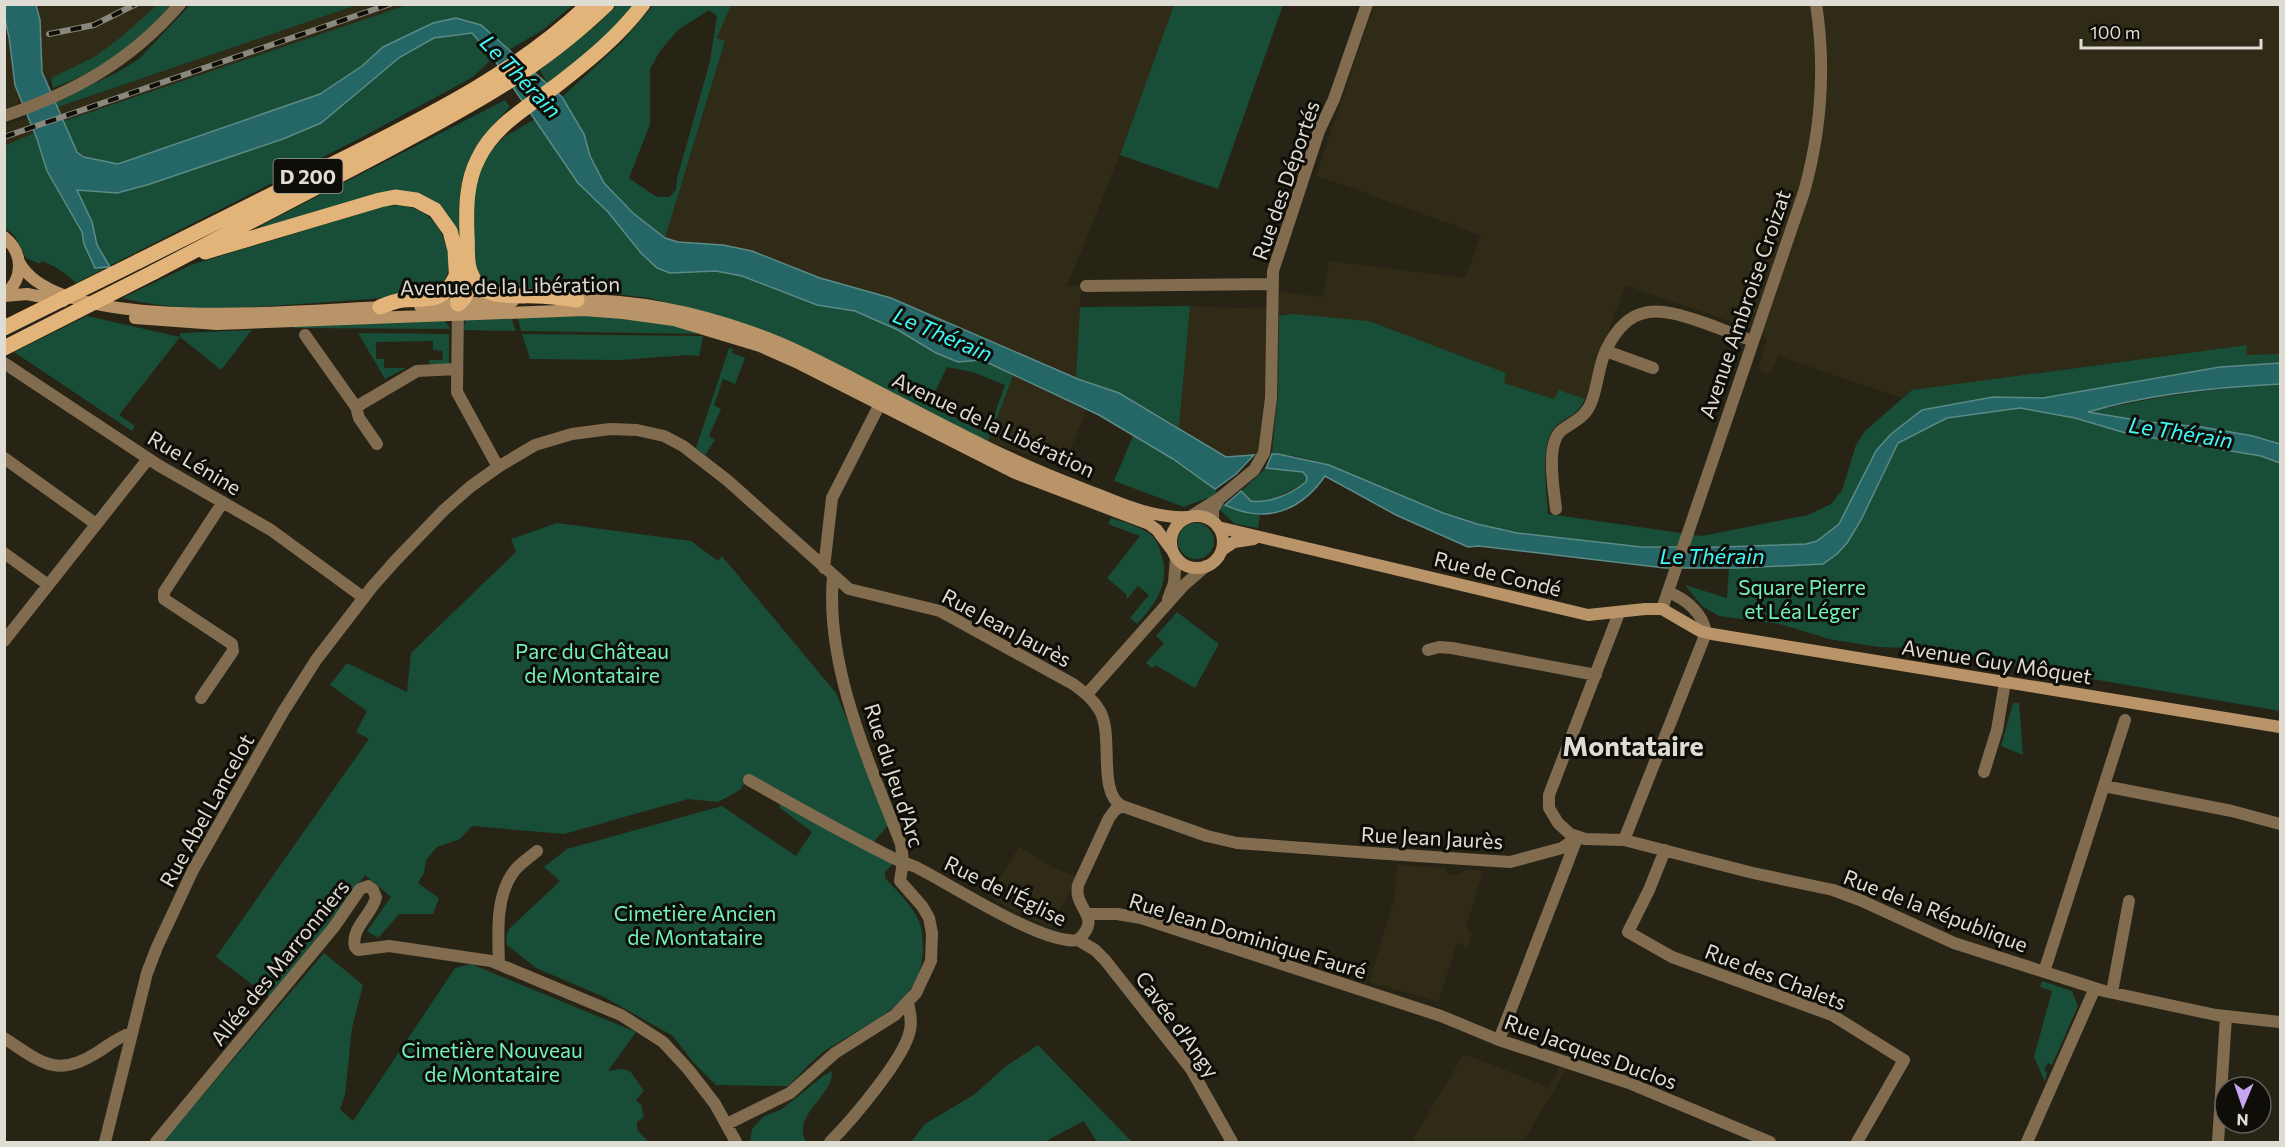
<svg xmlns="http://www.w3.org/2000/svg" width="2285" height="1147" font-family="Commissioner,sans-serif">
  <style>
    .built { fill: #302b16 }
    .green { fill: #184d37; fill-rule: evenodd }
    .water { fill: #256767; stroke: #5c8a87; stroke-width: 1.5 }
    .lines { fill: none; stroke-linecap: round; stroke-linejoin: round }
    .minor { stroke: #826c50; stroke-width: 12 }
    .secondary { stroke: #b99468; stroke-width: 12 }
    .primary { stroke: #e3b47a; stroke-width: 15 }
    .rail-casing { stroke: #8a877c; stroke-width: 6 }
    .rail { stroke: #0e0d07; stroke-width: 4; stroke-dasharray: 11; stroke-linecap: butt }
    .primary-bridge { stroke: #e3b47a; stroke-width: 15 }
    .labels { text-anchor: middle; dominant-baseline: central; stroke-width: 6; stroke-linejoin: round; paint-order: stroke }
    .shield { fill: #0e0d07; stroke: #a09e96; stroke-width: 1.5 }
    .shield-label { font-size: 20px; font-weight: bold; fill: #dedcd3 }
    .street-label { font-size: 21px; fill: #dedcd3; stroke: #0e0d07 }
    .park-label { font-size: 21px; fill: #72f2ba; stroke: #0e0d07 }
    .water-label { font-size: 22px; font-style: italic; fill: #42f8f9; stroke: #0e0d07 }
    .district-label { font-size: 27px; font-weight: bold; fill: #dedcd3; stroke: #0e0d07 }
  </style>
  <rect width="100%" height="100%" fill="#272416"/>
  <!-- built -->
  <path class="built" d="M4 5H157L120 38 94 57 51 78 16 104 5 108Z
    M357 5H407L64 121 5 146 4 126Z
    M731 5H1174L1120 155 1067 286H1081L1076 377 1034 358 1025 382 1087 409 1063 467 988 441 1021 353 891 298 820 278 760 254 723 245 678 242 665 238 725 42 717 39Z
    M1374 5H2280V354L2246 355V345L1912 390 1901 398 1778 356 1770 374 1758 369 1767 339 1746 327 1625 285 1585 399 1559 390 1554 399 1503 383 1506 373 1279 317 1278 393 1272 454 1226 457 1198 442 1179 427 1190 306 1271 309 1272 291 1323 297 1329 261 1465 278 1481 235 1367 194 1368 193 1316 176Z
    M1019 847 1053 867 1076 877 1051 928 1006 907 989 895Z
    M1397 865 1445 868 1449 875H1459L1467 869 1483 871 1466 927 1469 928 1468 932 1472 933 1468 947 1457 943 1438 1002 1369 982 1395 896Z
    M1464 1054 1548 1087 1561 1066 1567 1068 1523 1142H1419L1413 1139Z"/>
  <!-- green -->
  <path class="green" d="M157 5H171C138 42 100 72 53 88L51 78 94 57 120 38Z
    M190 5H357L58 107 55 102 114 74 139 59Z
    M407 5H573L544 29 509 50 481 25 456 18 433 23 383 47 362 66 320 94 118 164C83 157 75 159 64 121Z
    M617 5H637L629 15 549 86 540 70 596 26Z
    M653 5H731L717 38 725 41 665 238 633 213 604 183 590 156 584 134 562 97 622 42ZM709 10 717 16 710 61 677 179 676 190 669 197H658L652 194 629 178 650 124V69L660 51 678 30Z
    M1174 5H1283L1218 189 1120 155Z
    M473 33 493 58 473 77 364 136 76 283C66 273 54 265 41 261L40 264 26 258 15 236 5 228 4 146 34 133 47 171 81 230 77 190 117 193 147 185 283 139 321 123 400 57 434 38Z
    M505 100 510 107C479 139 460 163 459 209 458 223 461 237 460 251L415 193 257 230 262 225Z
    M535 119 578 183 608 212 641 253 657 268 670 273 716 271 742 276 799 298 838 309 855 311 898 330 936 353 958 362 982 360 1013 376 988 441 706 312 649 298 607 293 569 290 504 291 485 283 475 270 472 201 476 176 491 150 504 137ZM947 367 972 372 1005 385 989 430H979L929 404Z
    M402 205C412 208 424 211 431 219 445 232 454 262 445 280 442 288 435 290 427 294 385 298 342 301 300 304 240 308 181 313 122 298L191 265 386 206Z
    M1190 306 1179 427 1119 393 1076 377 1080 307Z
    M566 313 671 323 703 334 521 331 517 316Z
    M1292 314 1369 321 1506 373 1504 383 1554 399 1559 390 1585 399C1575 419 1568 414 1555 427 1539 444 1547 493 1548 514L1702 536 1808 515 1831 504 1842 490 1856 445 1865 431 1912 390 2247 345 2246 355 2280 354V363L2220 367 2043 398 1993 397 1922 410 1851 502 1839 524 1817 541 1806 544C1696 547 1586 552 1478 525 1446 516 1415 503 1384 489 1349 473 1312 455 1272 454L1278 393 1279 316Z
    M87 316 180 337V333L252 330 221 370 180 337 119 415 135 426 132 431 14 352Z
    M511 317 516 331 463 330 466 320Z
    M443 319 451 329 294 328 296 325Z
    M358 333 449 334V364H429V360H443L442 351 433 350V341L376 342V359H384V368H406L385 379Z
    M522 334 703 336 699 356 688 355 620 360 530 359Z
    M729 348 733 349 732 353 745 358 735 384 723 379 714 405 721 409 709 436 715 440 705 455 696 448Z
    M2280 384V444C2244 433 2208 428 2170 424 2145 421 2111 420 2087 412 2151 398 2215 387 2280 384Z
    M2020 408 2075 418 2129 434 2261 456 2280 463V711L1910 648 1879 647 1829 639 1780 624 1719 616 1702 606 1685 585 1727 598 1729 568 1810 565 1837 554 1847 543 1861 520 1898 443 1947 418Z
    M1133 436 1173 459 1215 489 1225 505 1236 510 1260 515 1258 528 1235 524 1207 498 1184 507 1114 481Z
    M1266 468 1303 472 1307 474V482L1269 501H1251L1241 491Z
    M1111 518C1123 522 1139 526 1150 534 1156 539 1159 546 1161 553 1171 583 1156 603 1137 624L1130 618 1149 595 1138 586 1127 599 1126 594 1107 578 1140 536 1108 524Z
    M557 523 691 541 718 561 722 556 836 693 890 823 872 844 893 864 885 872V878C897 891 911 904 919 921 923 931 923 942 923 952 919 1012 857 1025 817 1057 807 1066 798 1077 788 1086L716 1085 693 1062 673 1036 604 997 536 968 507 945 506 937 509 929 560 881 544 867 567 849 722 806 796 856 812 832 780 808 777 793 749 776 740 790 718 802 688 799 564 834 472 826 460 839 437 847 426 860 424 873 418 883 439 898 433 914H399L378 938 367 931 391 897 365 875 331 923 269 997 216 957 369 739 356 732 367 711 330 685 347 663 407 692 411 653 516 552 511 539Z
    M1178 541a18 18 0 1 1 36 0a18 18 0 1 1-36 0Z
    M1177 612 1219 644 1195 688 1155 665 1152 668 1146 663 1164 643 1156 636Z
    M2013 703H2019L2023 755 2001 746Z
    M324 953 363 985 352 1028 345 1095 340 1109 353 1121 455 968 471 964 636 1032 608 1071 621 1069 630 1071 644 1091 636 1100 641 1105 644 1117 637 1122V1130L649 1142H163Z
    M2042 981 2072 991 2078 1006 2052 1065 2048 1063 2044 1070 2047 1072 2045 1082 2034 1057 2052 991 2040 987Z
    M1038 1045 1132 1142H1097L1084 1121 1044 1142H911L925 1124 975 1094 1005 1067Z
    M832 1071C834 1096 791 1114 806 1142H750L752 1129 763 1117 782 1109 823 1076Z"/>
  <!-- water -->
  <path class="water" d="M5 5H36L40 20 42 72 77 152 84 157 118 164 320 94 362 66 383 47 433 23 456 18 481 25 562 97 584 134 590 156 604 183 633 213 665 238 678 242 723 245 752 251 820 278 891 298 1078 379 1119 393 1226 457 1254 455 1236 474 1215 489 1173 459 1099 415 982 360 958 362 936 353 898 330 855 311 817 305 742 276 716 271 670 273 657 268 641 253 608 212 578 183 493 58 472 33 434 38 400 57 321 123 283 139 147 185 117 193 77 190 92 222 97 245 110 267 95 268 84 244 82 232 47 171 37 139 15 85 9 37 5 20Z
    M2280 363V384C2217 387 2149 394 2088 412L2148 422 2202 427 2253 436 2280 444V463L2261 456 2129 434 2075 418 2020 408 1947 418 1898 443 1861 520 1847 543 1837 554 1823 564 1739 568H1665L1479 546 1468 547 1396 515 1325 476C1300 512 1265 524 1225 505L1241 491 1251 501C1270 504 1292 493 1306 482L1307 477 1303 472 1266 468 1272 454H1278L1329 465 1443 513 1477 524 1517 533 1642 547H1721L1806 544 1817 541 1839 524 1876 451 1891 434 1922 410 1993 397 2043 398 2220 367Z"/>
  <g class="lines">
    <!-- minor -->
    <path class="minor" d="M4 116C75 92 131 61 180 4
      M1086 286 1272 284
      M458 305 457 392 498 467
      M305 335 356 407 359 418 377 444
      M1606 351 1653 368
      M4 363 158 465 271 530 364 598
      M356 407 417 371 456 369
      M4 458 96 524
      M1556 509C1554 490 1545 443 1562 430 1574 421 1585 418 1591 403 1598 386 1598 367 1606 350 1629 302 1659 307 1702 322 1719 328 1736 335 1753 341
      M1191 516 1220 498 1254 470 1264 453 1271 398 1273 271 1319 131 1334 99 1367 4
      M1213 521V510L1219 499
      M4 553 47 584
      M824 568 832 498 884 396
      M1168 599 1174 583 1176 558
      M1662 609 1804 192C1821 131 1826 68 1816 4
      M1619 613 1549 795V808L1558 823 1570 834 1585 839 1624 840 1753 873 1833 890 1860 900 1954 943 2104 991 2216 1015 2280 1022
      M4 641 148 459
      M1428 650 1439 647 1452 648 1596 675
      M1087 694 1183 586 1206 566
      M201 698 233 651 232 644 164 599V592L223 502
      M1984 772 1997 730 2005 682
      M749 780C795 806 840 831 887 855 896 860 906 863 916 867 950 884 1044 946 1078 940 1104 916 1073 910 1078 885L1109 818 1115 810 1122 806
      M2104 786 2232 811 2280 824
      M1624 840 1706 633C1703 613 1686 599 1668 592
      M1665 850 1649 890 1628 932 1672 957 1832 1015 1904 1060 1857 1142
      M1087 914H1117L1141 918 1441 1016 1499 1040 1629 1083 1770 1142
      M1078 940 1095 950 1105 960 1191 1069 1232 1142
      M499 964C498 934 495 895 515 870 521 863 530 857 537 851
      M2044 972 2125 720
      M2112 992 2129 901
      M4 1038C41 1062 56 1079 98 1052 109 1045 119 1036 132 1033
      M1499 1040 1577 838
      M727 1124 790 1093 835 1053 895 1015 916 993 931 961 932 933 929 918 922 906 900 881 903 862 901 844C869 762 825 666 833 577
      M105 1142 147 973 157 947 193 870 283 712 316 660 372 587 395 561 444 510 470 487 498 467 535 445 572 434 610 429 637 430 664 436 683 446 727 480 849 589 940 611 1073 684C1084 692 1093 699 1100 711 1114 737 1097 792 1122 806L1207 836 1237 843 1372 853 1510 862 1562 848 1578 837
      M156 1142 334 927 360 889 368 886 373 890 376 897C373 914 350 928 355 947L358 950 389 946 491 961 621 1015 663 1042 688 1069 715 1104 736 1142
      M830 1142C851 1121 905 1058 910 1030 912 1021 910 1012 908 1003
      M2027 1142 2095 988
      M2218 1142 2226 1016"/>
    <!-- secondary -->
    <path class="secondary" d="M4 237C24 253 24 279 4 295
      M19 262C59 337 311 309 387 307
      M4 296 27 294 63 301
      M569 300C631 299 693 311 751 332 787 344 821 362 854 379 928 417 1001 458 1079 487 1113 500 1150 519 1187 517
      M420 306 513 301
      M135 318 217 324 584 310 623 313 674 320 760 346 796 362 1015 473 1149 524 1157 530 1171 549
      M1171 542a26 26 0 1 1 52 0a26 26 0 1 1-52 0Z
      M1218 527 1588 615 1645 609H1662L1700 631 1712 634 2280 727
      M1222 550 1234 542 1254 539"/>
    <!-- primary -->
    <path class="primary" d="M205 252 380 200 395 197 416 200 435 210 450 231 455 250 458 304C470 296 469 283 469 269
      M139 261C211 225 283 189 355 153 438 111 521 69 589 4
      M154 272C228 233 302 195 376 156 461 111 537 72 607 4
      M577 300C563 298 550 296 536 296 511 295 480 301 470 271 466 260 468 246 467 235 466 209 466 182 478 159 494 125 528 107 557 85 588 61 619 36 643 4
      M380 307C387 304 395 301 403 300 428 298 443 304 456 276"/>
    <!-- rail casing -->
    <g class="rail-casing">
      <path id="rail" d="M49 34 94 25 136 4
        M4 137 390 4"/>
    </g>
    <!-- rail -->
    <use href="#rail" class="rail"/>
    <!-- primary-bridge -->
    <path class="primary-bridge" d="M4 328 139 261
      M4 348 154 272"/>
  </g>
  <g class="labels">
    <!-- shield labels -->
    <rect class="shield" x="273.5" y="159" width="69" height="34" rx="4.5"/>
    <g class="shield-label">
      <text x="308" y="176">D 200</text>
    </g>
    <!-- street labels -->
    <g class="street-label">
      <text transform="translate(1285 180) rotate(-71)">Rue des Déportés</text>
      <text transform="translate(510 285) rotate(-1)">Avenue de la Libération</text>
      <text transform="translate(1744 304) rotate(-71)">Avenue Ambroise Croizat</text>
      <text transform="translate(994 424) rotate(25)">Avenue de la Libération</text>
      <text transform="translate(195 462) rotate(31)">Rue Lénine</text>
      <text transform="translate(1498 573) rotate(14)">Rue de Condé</text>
      <text transform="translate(1007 627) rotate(28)">Rue Jean Jaurès</text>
      <text transform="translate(1997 661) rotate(9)">Avenue Guy Môquet</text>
      <text transform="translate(895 775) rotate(72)">Rue du Jeu d'Arc</text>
      <text transform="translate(206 810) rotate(-61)">Rue Abel Lancelot</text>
      <text transform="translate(1432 837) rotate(3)">Rue Jean Jaurès</text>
      <text transform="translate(1006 890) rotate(26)">Rue de l'Église</text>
      <text transform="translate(1936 910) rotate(21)">Rue de la République</text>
      <text transform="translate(1248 935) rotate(17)">Rue Jean Dominique Fauré</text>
      <text transform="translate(279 962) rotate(-51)">Allée des Marronniers</text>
      <text transform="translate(1776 976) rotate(21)">Rue des Chalets</text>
      <text transform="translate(1178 1024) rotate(54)">Cavée d'Angy</text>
      <text transform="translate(1591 1051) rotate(20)">Rue Jacques Duclos</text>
    </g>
    <!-- park labels -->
    <g class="park-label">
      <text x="1802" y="586">Square Pierre<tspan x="1802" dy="24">et Léa Léger</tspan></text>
      <text x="592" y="650">Parc du Château<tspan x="592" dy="24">de Montataire</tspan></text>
      <text x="695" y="912">Cimetière Ancien<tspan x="695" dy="24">de Montataire</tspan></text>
      <text x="492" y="1049">Cimetière Nouveau<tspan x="492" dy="24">de Montataire</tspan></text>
    </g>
    <!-- water labels -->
    <g class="water-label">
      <text transform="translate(521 76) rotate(46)">Le Thérain</text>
      <text transform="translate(943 334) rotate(23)">Le Thérain</text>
      <text transform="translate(2181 432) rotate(9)">Le Thérain</text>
      <text x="1712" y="555">Le Thérain</text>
    </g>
    <!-- district labels -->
    <g class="district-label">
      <text x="1633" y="745">Montataire</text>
    </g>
  </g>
  <!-- border -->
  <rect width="2285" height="1147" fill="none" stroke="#dedcd3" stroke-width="12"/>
  <!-- north arrow -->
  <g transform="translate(2243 1105) rotate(182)"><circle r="28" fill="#0e0d07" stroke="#616059" stroke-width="1.5"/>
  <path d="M0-4.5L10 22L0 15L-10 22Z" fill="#c7a6ef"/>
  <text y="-9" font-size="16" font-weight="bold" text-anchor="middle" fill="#dedcd3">N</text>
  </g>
  <!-- scale -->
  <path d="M2081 39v9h180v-9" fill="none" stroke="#dedcd3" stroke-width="3"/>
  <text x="2090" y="39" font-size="18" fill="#dedcd3" stroke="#0e0d07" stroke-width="4.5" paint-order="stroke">100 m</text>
</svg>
